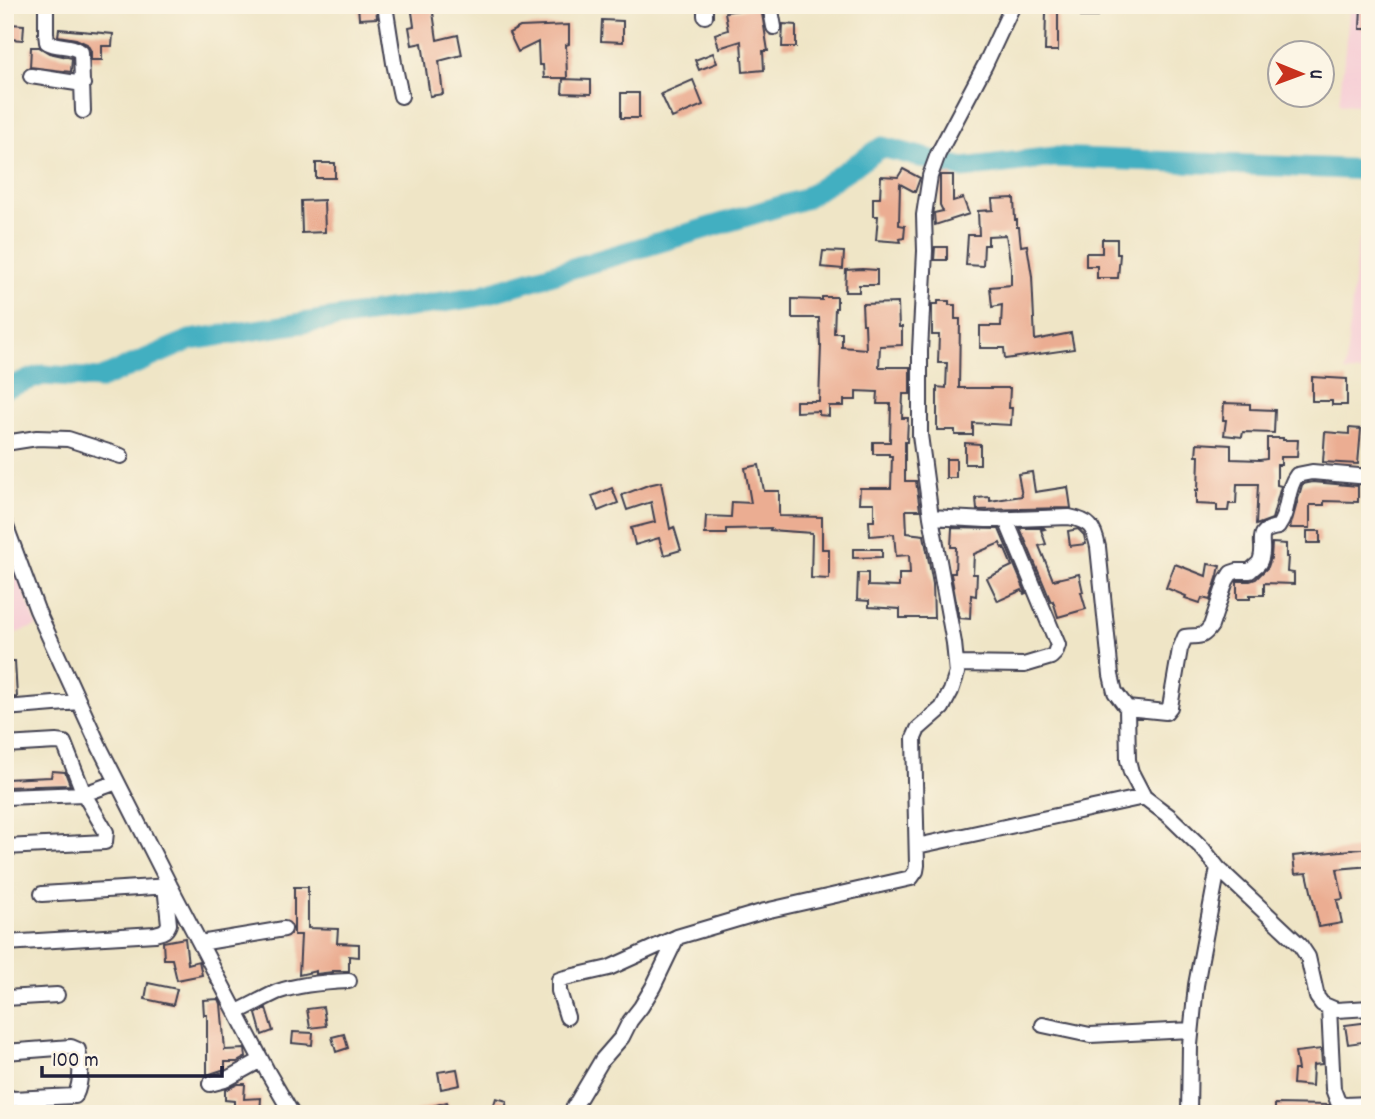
<svg xmlns="http://www.w3.org/2000/svg" width="1375" height="1119" font-family="Dekko,sans-serif">
  <style>
    .built { fill: #f6cfd6 }
    .lines { fill: none; stroke-linecap: round; stroke-linejoin: round }
    .river { stroke: #43afc1; stroke-width: 21 }
    .building { fill: #ebad92 }
    .street-casing { stroke: #413f50; stroke-width: 18 }
    .street { stroke: #fff; stroke-width: 14 }
  </style>
  <rect width="100%" height="100%" fill="#fcf5e5"/>
  <filter id="ink" filterUnits="userSpaceOnUse"><feTurbulence type="fractalNoise" baseFrequency=".0143" numOctaves="2"/><feDisplacementMap in="SourceGraphic" scale="14" xChannelSelector="R" yChannelSelector="G"/><feConvolveMatrix kernelMatrix="1 2 1 2 8 2 1 2 1" color-interpolation-filters="sRGB"/></filter>
  <filter id="wash" filterUnits="userSpaceOnUse"><feTurbulence type="fractalNoise" baseFrequency=".00686" numOctaves="4" result="noise"/><feDisplacementMap in="SourceGraphic" scale="28" xChannelSelector="R" yChannelSelector="G"/><feGaussianBlur stdDeviation="1.57" result="paint"/><feColorMatrix in="noise" values="0 0 0 0 0 0 0 0 0 0 0 0 0 0 0 0 0 1.4 0 .05"/><feComposite in="paint" operator="in"/></filter>
  <g filter="url(#wash)">
    <rect width="100%" height="100%" fill="#efe5c6"/>
    <!-- built -->
    <path class="built" d="M1350 5H1370V106L1339 104Z
      M1370 231V373L1345 372 1358 242Z
      M5 542 37 626 5 637Z"/>
    <g class="lines">
      <!-- river -->
      <path class="river" d="M5 388 43 375 100 379 190 340 476 297 804 199 882 147 963 168 1054 157 1370 170"/>
    </g>
    <g id="blocks">
      <!-- building -->
      <path class="building" d="M358 5H376L377 18 359 19Z
        M411 5H432L437 40 458 35 462 55 439 61 443 94 430 96 422 43 412 45 409 27 414 26Z
        M1081 5H1098V17H1081Z
        M1361 5H1370V29H1360Z
        M761 7 768 51H763L764 70 743 72 741 41 719 48 715 34 728 30 725 12Z
        M1046 12H1058V51H1045Z
        M602 20 623 21V42L601 41Z
        M9 24 24 25 23 40 9 39Z
        M783 24 796 25V47H782Z
        M569 25V44L566 45 567 78H544L543 65H539L538 42 518 52 509 33 520 27Z
        M59 29 113 34 112 46H102V60H91V51L87 44 76 39 58 36Z
        M31 47H39L49 53 72 58 71 72 30 67Z
        M713 53 717 63 699 70 695 60Z
        M563 79 591 80V94L562 93Z
        M693 80 703 105 672 118 661 94Z
        M621 93H639V118H621Z
        M316 163H335V178H316Z
        M903 169 920 178 915 192 900 184 899 225 905 226 904 238 900 239 901 242 876 240 878 216H873V198H880L881 176 898 177Z
        M940 175H953V201L963 198 969 214 935 225 934 213 943 211 940 205Z
        M1014 198 1015 220H1017V227H1019L1021 246 1027 245 1032 276 1035 340 1071 333 1074 349 1005 359 1004 348H980V326H1001L1002 305 992 307 990 287 1011 285V268L1006 235 988 236V245H984L983 266 966 265 968 235H979L978 211 993 210 992 199Z
        M324 200 325 232 302 233 301 201Z
        M1102 239H1117V254H1120L1118 278H1097V266H1086V253H1102Z
        M935 247H947V260H934Z
        M823 251 844 252 843 269 821 267Z
        M862 269 877 270V285H859V292H845L846 270Z
        M822 297H837V308H835L834 333H842V347L866 349 865 324H863L862 304 898 303 899 327H902V345L880 346 879 367H910V394H903L902 418H908L907 442H905V481H916L920 510H906L907 533 924 535 933 584 934 618H900V609L869 607V601L857 600 858 573H868V586L899 587V574H910L909 555 896 556 894 534 870 536 869 521H874V503H859L860 488H891L892 456H889V454H873V442H890L891 404H877L878 392 856 391V400H844V406H829V416L819 415V411L796 412V401H819L821 346H820L819 318H792V299L822 300Z
        M938 301H949V305H955V319H960L959 388H1010L1009 408H1012L1011 425 973 423V435H955V430H937V387L946 388 947 363H938L939 335H932V304H938Z
        M1312 377 1347 379V405H1332V401H1312Z
        M1224 403 1250 404V409L1275 410 1274 433 1243 432 1242 437 1224 435 1226 420H1223Z
        M1349 428 1361 429 1358 464 1323 462 1325 432 1349 434Z
        M1267 438H1283V440H1298L1297 457H1281V465H1277V485L1281 486 1272 519 1256 525 1258 484H1237L1236 504H1229L1228 511H1217V505L1196 504V490L1198 491 1199 456H1196L1197 443 1231 445V459L1260 460 1267 459Z
        M965 443 980 444V464H965Z
        M946 459H956V478H946Z
        M759 465 764 491H779V516L822 517V549H829V579L811 578 812 533 770 530 771 528 726 529V534H705L706 516 731 517 732 502 751 503 745 468Z
        M1032 472 1035 492 1068 487 1071 508 977 510 976 498 990 497V501L1022 496 1018 474Z
        M661 482 670 529 674 527 681 550 664 555 659 538 635 545 631 528 655 522 651 502 627 510 622 495 648 485Z
        M1313 482 1358 486V502L1324 501V505H1310V528H1290L1302 485 1303 484Z
        M612 488 618 503 598 511 592 496Z
        M952 528 999 529 1026 593 1024 594 1022 590 998 601 987 578 1012 566 1004 547 1002 548 1000 543 974 554 973 574H977L976 596 971 595 970 619 959 618 951 574V573H955L956 547H951Z
        M1020 528H1044L1045 529 1041 530 1046 544 1039 546 1053 580 1079 574 1083 592H1081L1086 609 1058 617 1053 601 1051 602Z
        M1078 529 1084 535 1086 544 1070 546 1068 531Z
        M1307 531H1320V543H1307Z
        M1272 543 1286 544V557H1288L1287 572 1294 573V584L1264 583V595H1250V599H1237V581H1250L1256 579 1268 567 1271 558Z
        M853 549H882V557L853 558Z
        M1175 564 1206 576 1208 564 1220 566 1218 575 1210 600 1202 598 1200 603 1185 598 1186 596 1166 588Z
        M5 661H15L17 697 5 698Z
        M52 771 65 772 70 785 5 787V779L51 777Z
        M1370 848V866L1337 869 1343 899 1337 900 1342 923 1319 927 1307 873 1295 874 1293 856Z
        M294 887H308V928L338 929 337 943 359 944V957L349 956V971H333V972L316 974V971L299 975 301 935H294Z
        M185 938 188 964 199 961 202 975 177 980 172 959H164L163 942Z
        M148 983 177 989 173 1005 145 999Z
        M219 999 221 1004 225 1050 245 1049 246 1057 237 1062H225V1069L207 1075V1015H204L203 1000Z
        M323 1007 326 1026 310 1028 307 1009Z
        M266 1008 273 1031 262 1035 256 1014Z
        M1370 1022V1041L1348 1044 1345 1025Z
        M293 1032 313 1033 312 1045 292 1043Z
        M344 1034 348 1048 336 1052 332 1037Z
        M1321 1049 1322 1064 1313 1065 1312 1086 1293 1084 1294 1070H1298L1295 1052Z
        M457 1069 460 1085 441 1089 438 1072Z
        M238 1084H245L244 1099 261 1098 260 1114H234V1101L225 1100V1090Z
        M496 1098 507 1101 504 1114 492 1111Z
        M447 1102 451 1114H415V1111Z
        M1275 1104 1329 1105 1331 1108V1114L1275 1112Z"/>
    </g>
  </g>
  <g filter="url(#ink)">
    <use href="#blocks" fill-opacity="0" stroke="#413f50" stroke-width="2"/>
    <g class="lines">
      <!-- street casing -->
      <g class="street-casing">
        <path id="street" d="M46 5V33L47 42C58 48 72 44 81 52L83 111
          M385 5 394 63 401 96
          M770 5 774 27
          M705 16V5
          M31 76 83 84
          M5 443 37 438 68 439 121 456
          M931 517 986 520 1069 517C1090 521 1094 527 1098 547L1111 675 1115 692 1127 708 1128 760 1131 772 1144 797 1169 816 1203 849 1218 868 1300 945 1308 957 1317 997 1322 1004 1336 1010 1370 1008
          M5 524 37 610 100 748 170 886 267 1071 292 1114
          M956 664 1024 665 1051 657 1055 653 1058 645 1006 520
          M5 708 79 702
          M1127 708 1166 712 1170 707 1180 649 1185 637C1199 635 1202 639 1211 626L1226 581 1231 573 1237 571H1250C1252 569 1257 565 1259 563 1269 546 1250 531 1278 527 1290 511 1285 490 1297 475L1312 472 1370 477
          M5 745 56 742 64 743 84 794 106 832 105 842 5 847
          M5 797 84 794 117 782
          M917 846 1144 797
          M42 894 170 886
          M5 943 155 934C162 932 166 932 169 924L165 886
          M200 943 284 929
          M5 998 57 995
          M1329 1008 1333 1089 1338 1102 1344 1105V1114
          M237 1012C250 1006 264 998 277 992 299 984 325 982 349 981
          M567 1017 559 991V980L565 978 609 968 677 937
          M1043 1025 1090 1035 1191 1030
          M5 1052 71 1047 78 1050C81 1065 82 1082 75 1096L12 1099 5 1095
          M210 1084 225 1080 261 1060
          M1344 1105 1370 1104
          M570 1114 602 1060 622 1037 630 1021 641 1007 653 987 677 937 765 911 911 878 916 871 917 865 914 738 918 729 942 708 951 691 957 673 954 643 931 517 920 435V351L925 251 924 215 930 176 938 154 985 65 1013 5
          M1189 1114 1190 1045 1196 985 1218 868"/>
      </g>
      <!-- street -->
      <use href="#street" class="street"/>
    </g>
  </g>
  <!-- margin -->
  <rect width="1375" height="1119" fill="none" stroke="#fcf5e5" stroke-width="28"/>
  <!-- north arrow -->
  <g transform="translate(1301 74) rotate(91)"><circle r="33" fill="#fcf5e5" stroke="#a5a1a1" stroke-width="2"/>
  <path d="M0-5L12 26L0 18L-12 26Z" fill="#c8321e"/>
  <text y="-10" font-size="19" font-weight="bold" text-anchor="middle" fill="#22223b">U</text>
  </g>
  <!-- scale -->
  <path d="M42 1066v10h180v-10" fill="none" stroke="#22223b" stroke-width="3.5"/>
  <text x="52" y="1066" font-size="21" fill="#22223b" stroke="#fcf5e5" stroke-width="5" paint-order="stroke">100 m</text>
</svg>
